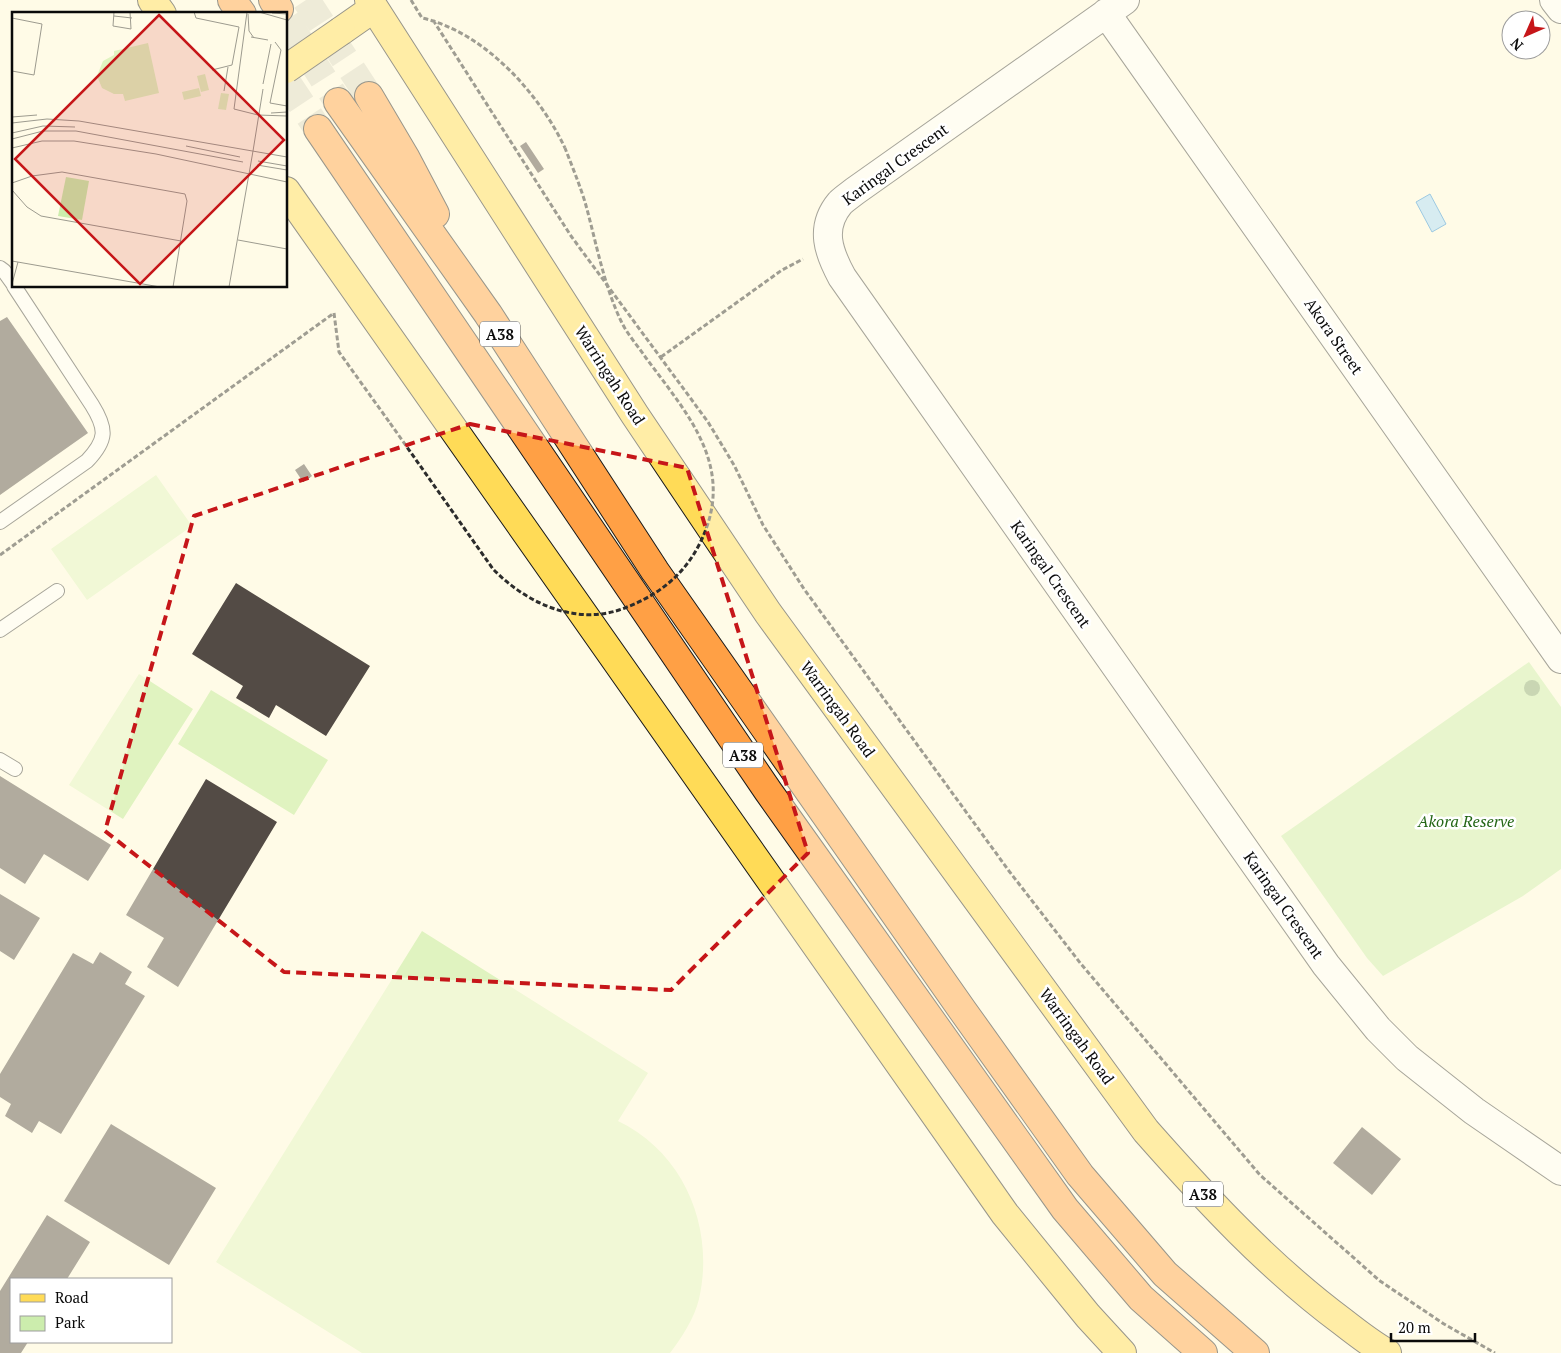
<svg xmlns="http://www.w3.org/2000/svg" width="1561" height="1353" font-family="'PT Serif',serif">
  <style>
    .green { fill: #ccedad }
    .pitch { fill: #e0f3c0 }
    .water { fill: #a6d9fc; stroke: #268cda }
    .building { fill: #534b45 }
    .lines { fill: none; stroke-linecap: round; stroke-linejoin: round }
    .highway-tunnel { stroke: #dad7c6; stroke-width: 28; stroke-dasharray: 28 14; stroke-linecap: butt }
    .lane-casing { stroke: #3d3d3d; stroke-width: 16 }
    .street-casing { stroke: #3d3d3d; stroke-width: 30 }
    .primary-casing { stroke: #1b1b1b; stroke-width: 30 }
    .highway-casing { stroke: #1b1b1b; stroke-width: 30 }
    .path { stroke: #2c2c2c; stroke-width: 3; stroke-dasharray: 5 2.5; stroke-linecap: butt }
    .lane { stroke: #fff; stroke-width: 14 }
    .street { stroke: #fff; stroke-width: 28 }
    .primary { stroke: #ffdb57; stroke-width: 28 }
    .highway { stroke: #ffa045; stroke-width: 28 }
    .primary-bridge-casing { stroke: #1b1b1b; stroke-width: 30; stroke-linecap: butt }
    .path-bridge { stroke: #2c2c2c; stroke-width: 3; stroke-dasharray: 5 2.5; stroke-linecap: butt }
    .primary-bridge { stroke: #ffdb57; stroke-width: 28 }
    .tree { fill: #87a974 }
    .marked { fill: none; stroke: #c61619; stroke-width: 4; stroke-dasharray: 10 6; stroke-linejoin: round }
    .labels { text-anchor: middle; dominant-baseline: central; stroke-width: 5; stroke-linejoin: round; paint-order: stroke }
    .shield { fill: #fff; stroke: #545454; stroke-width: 1 }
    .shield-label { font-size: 15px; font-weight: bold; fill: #0a0a0a }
    .street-label { font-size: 16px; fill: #0a0a0a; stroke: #fff }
    .park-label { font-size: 16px; font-style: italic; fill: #246616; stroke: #fff }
    .inset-road { fill: none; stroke: #9d9b8f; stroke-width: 1 }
    .view { fill: #c61619; fill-opacity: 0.15; stroke: #c61619; stroke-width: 2.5 }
    .inset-edge { fill: none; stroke: #0a0a0a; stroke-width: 2.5 }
  </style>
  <rect width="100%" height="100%" fill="#fffbe7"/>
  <!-- green -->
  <path class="green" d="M1529 662 1561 707V869L1523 896 1383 976 1367 958 1281 836Z"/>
  <!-- pitch -->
  <path class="pitch" d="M156 475 192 526 87 600 51 549Z
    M139 674 193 709 123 819 69 785Z
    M211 690 328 760 294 815 178 744Z
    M422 931 648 1073 618 1121C685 1153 715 1229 699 1299 694 1319 682 1337 670 1353H362L216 1262Z"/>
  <!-- water -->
  <path class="water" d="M1430 194 1446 224 1432 232 1416 202Z"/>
  <!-- building -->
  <path class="building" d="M526 142 544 169 538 173 520 146Z
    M7 317 88 433 0 495V321Z
    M304 464 312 476 303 482 295 470Z
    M236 583 370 666 326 736 276 705 269 718 236 698 243 686 192 654Z
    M0 776 111 845 88 881 44 854 25 884 0 868Z
    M206 779 277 822 178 987 147 967 164 938 126 915Z
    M0 894 40 918 14 960 0 951Z
    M100 952 132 972 125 984 145 996 61 1134 39 1121 32 1133 5 1116 11 1104 0 1097V1074L73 953 93 964Z
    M111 1124 216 1188 169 1265 64 1201Z
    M1362 1127 1401 1159 1372 1195 1333 1163Z
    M47 1215 90 1242 67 1279H11V1342H28L21 1353H0V1291Z"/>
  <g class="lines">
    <!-- highway-tunnel -->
    <path class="highway-tunnel" d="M306 0 369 96
      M286 20 338 102
      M286 81 318 129"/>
    <!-- lane casing -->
    <g class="lane-casing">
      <path id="lane" d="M0 268 4 271 14 285
        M0 522 87 461C107 440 107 429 92 405L14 286
        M0 630 57 591
        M0 760 15 769"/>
    </g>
    <!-- street casing -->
    <g class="street-casing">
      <path id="street" d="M1125 0 855 191C850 195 844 199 840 203 819 228 829 253 842 277L1326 965 1378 1029 1407 1058 1474 1111 1561 1171
        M1554 0 1561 9
        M1106 13 1561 659"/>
    </g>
    <!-- primary casing -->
    <g class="primary-casing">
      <path id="primary" d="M152 0 162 14
        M369 0 635 415 768 613 1146 1131C1207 1200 1269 1267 1343 1322 1357 1333 1371 1344 1387 1353
        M341 31 374 8
        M286 191 1005 1214 1088 1316 1122 1353"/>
    </g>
    <!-- highway casing -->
    <g class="highway-casing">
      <path id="highway" d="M232 0 242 14
        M273 0 279 9
        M369 96 405 157 435 214
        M338 102 488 314 655 571 963 1011 1080 1175 1165 1274 1255 1353
        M318 129 768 791 1065 1209 1141 1298 1203 1353"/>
    </g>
    <!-- path -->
    <path class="path" d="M411 0 422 18C484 32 539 93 565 148
      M433 20 571 236 708 422 734 465 763 525 804 589 1009 871 1081 964 1260 1175 1380 1281 1444 1324 1495 1353
      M661 357 782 270 803 259
      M0 555 334 313 339 352 390 423"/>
    <!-- lane -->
    <use href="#lane" class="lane"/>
    <!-- street -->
    <use href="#street" class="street"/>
    <!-- primary -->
    <use href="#primary" class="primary"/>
    <!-- highway -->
    <use href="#highway" class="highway"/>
    <!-- primary-bridge casing -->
    <g class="primary-bridge-casing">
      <path id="primary-bridge" d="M286 69 341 31"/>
    </g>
    <!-- path-bridge -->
    <path class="path-bridge" d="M390 423 493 569C525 602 573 625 619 610 654 598 682 578 699 545 738 469 689 416 646 358 638 346 627 334 621 321 603 283 596 241 585 202 579 183 572 166 565 148"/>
    <!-- primary-bridge -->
    <use href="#primary-bridge" class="primary-bridge"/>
  </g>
  <!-- trees -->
  <circle class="tree" cx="1532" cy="688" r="8"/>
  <!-- marked area -->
  <path d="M0 0H1561V1353H0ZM470 424 687 468 808 853 671 990 284 972 105 831 194 516Z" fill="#fffbe7" fill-opacity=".55" fill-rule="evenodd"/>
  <path class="marked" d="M470 424 687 468 808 853 671 990 284 972 105 831 194 516Z"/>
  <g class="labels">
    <!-- shield labels -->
    <g class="shield">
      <rect x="480" y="321.5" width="40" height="25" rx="4"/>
      <rect x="723" y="742.5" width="40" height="25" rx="4"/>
      <rect x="1183" y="1181.5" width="40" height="25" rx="4"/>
    </g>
    <g class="shield-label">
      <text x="500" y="334">A38</text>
      <text x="743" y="755">A38</text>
      <text x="1203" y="1194">A38</text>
    </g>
    <!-- street labels -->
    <g class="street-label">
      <text transform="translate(895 164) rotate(-36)">Karingal Crescent</text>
      <text transform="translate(1334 336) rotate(55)">Akora Street</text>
      <text transform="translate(610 375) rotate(57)">Warringah Road</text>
      <text transform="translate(1051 574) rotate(55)">Karingal Crescent</text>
      <text transform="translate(838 709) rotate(54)">Warringah Road</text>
      <text transform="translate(1284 905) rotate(55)">Karingal Crescent</text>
      <text transform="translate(1077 1036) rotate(54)">Warringah Road</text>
    </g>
    <!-- park labels -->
    <g class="park-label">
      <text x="1466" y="821">Akora Reserve</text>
    </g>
  </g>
  <!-- overview -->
  <g transform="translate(12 12)">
    <rect width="275" height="275" fill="#fffbe7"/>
    <path d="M54 165 77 169 70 208 46 204Z" fill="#ccedad"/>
    <path d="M136 31 147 81 113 89 111 82H102L90 76 85 64 91 49 102 43V39ZM193 62 197 78 189 80 185 64ZM187 76 189 84 172 88 170 80ZM209 81 217 82 214 98 206 97Z" fill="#e0f3c0"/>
    <path class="inset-road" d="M102 0 101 14 119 17 118 0M182 0 184 6 227 15 220 53 200 58M235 0 222 97 246 103 275 104M247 0 275 8M260 1 275 2M236 2 237 19 242 26M102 4 120 6M0 6 30 12 22 63 0 59M239 25 256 28M263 30 269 38 258 91 275 94M251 72 259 32M212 79 216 55M259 101 275 100M0 105 25 103M0 111 35 107 67 109 275 145M0 121 31 114 63 115M0 127 31 119H64L231 150M174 134 228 145M0 136 30 129H62L144 142 275 170M241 139 251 77M246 149 275 154M245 153 275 158M237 162 241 139M0 171 20 164 50 160 173 182 175 189 161 275M0 178 15 195 29 204 169 229M226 228 275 237M0 249 148 275M0 272 6 250M217 275 237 162"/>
    <path class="view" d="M147 3 272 128 128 272 3 147Z"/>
    <rect width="275" height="275" class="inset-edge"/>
  </g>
  <!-- legend -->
  <rect x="10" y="1278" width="162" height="65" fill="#ffffff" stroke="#9d9d9d"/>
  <rect x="20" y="1294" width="25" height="8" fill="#ffdb57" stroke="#9d9d9d"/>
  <text x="55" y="1303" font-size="15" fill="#0a0a0a">Road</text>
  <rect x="20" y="1316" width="25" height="15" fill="#ccedad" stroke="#9d9d9d"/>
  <text x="55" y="1328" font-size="15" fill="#0a0a0a">Park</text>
  <!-- north arrow -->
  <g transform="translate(1526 35) rotate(225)"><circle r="24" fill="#ffffff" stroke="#9d9d9d"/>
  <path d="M0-4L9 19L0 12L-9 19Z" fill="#c61619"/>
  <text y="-8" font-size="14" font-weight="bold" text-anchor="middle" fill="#0a0a0a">N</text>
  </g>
  <!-- scale -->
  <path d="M1391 1333v8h84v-8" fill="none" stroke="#0a0a0a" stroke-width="2.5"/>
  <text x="1398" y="1333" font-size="15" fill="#0a0a0a" stroke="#ffffff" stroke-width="4" paint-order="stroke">20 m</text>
</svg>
